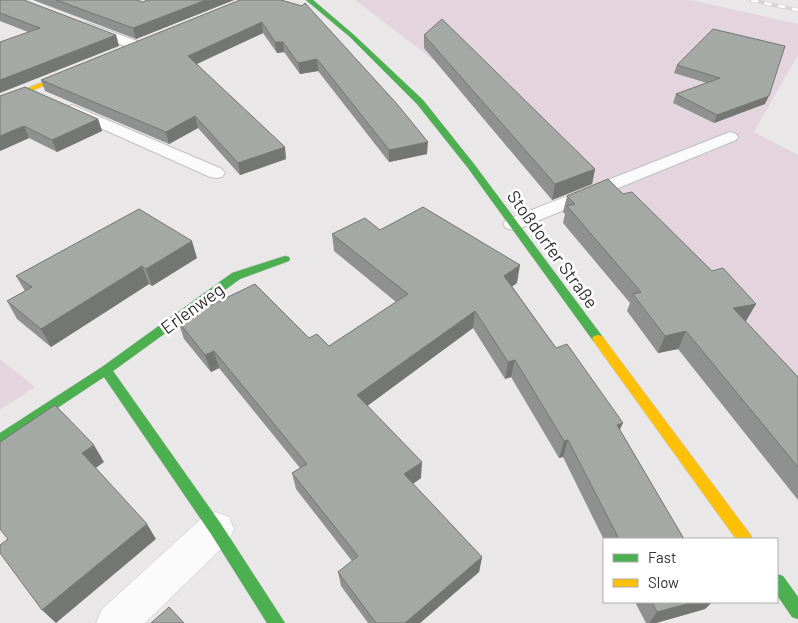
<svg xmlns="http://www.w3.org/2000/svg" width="798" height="623" font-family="Barlow,sans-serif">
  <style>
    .green { fill: #e3d4de }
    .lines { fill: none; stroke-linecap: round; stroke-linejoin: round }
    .lane-casing { stroke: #c2c0c1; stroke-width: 2 }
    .street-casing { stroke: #c2c0c1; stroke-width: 1 }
    .fast-casing { stroke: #c2c0c1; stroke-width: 1 }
    .slow-casing { stroke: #c2c0c1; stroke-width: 1 }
    .lane { fill: #fcfbfc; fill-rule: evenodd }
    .street { fill: #fcfbfc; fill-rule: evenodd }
    .fast { fill: #4caf50; fill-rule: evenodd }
    .slow { fill: #ffc107; fill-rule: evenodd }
    .rail-casing { stroke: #d8d7d8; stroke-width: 4 }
    .rail { stroke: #fff; stroke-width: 2.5; stroke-dasharray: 7; stroke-linecap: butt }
    .wall { fill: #8e918f }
    .shaded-wall { fill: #747674 }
    .building { fill: #a5a9a6; stroke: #747674 }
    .labels { text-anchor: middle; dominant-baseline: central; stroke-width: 5; stroke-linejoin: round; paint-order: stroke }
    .street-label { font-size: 18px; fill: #343233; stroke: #fff }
  </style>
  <rect width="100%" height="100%" fill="#eae7e9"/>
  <!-- green -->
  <path class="green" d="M355 0H691L798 24V55L754 132 798 155V455L482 97Z
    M0 359 35 387 0 410Z"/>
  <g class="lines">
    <!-- lane casing -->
    <g class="lane-casing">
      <path id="lane" d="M87 23 143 43 145 46 143 49H133L83 30 81 27Z
        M72 105 222 169 225 173 222 177 216 178 210 177 67 113 64 110 67 107Z
        M730 132 736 134 738 137 736 140 520 228 513 230 506 228 503 224 506 220Z"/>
    </g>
    <!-- street casing -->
    <g class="street-casing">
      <path id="street" d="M216 512 229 517 234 529 229 541 145 623H96L102 609 203 517Z"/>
    </g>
    <!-- fast casing -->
    <g class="fast-casing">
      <path id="fast" d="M306 0H313L354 35 423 100 474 164 602 336 604 339 602 342H594L468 168 417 104 350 37Z
        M285 256 289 257 290 259 289 261 240 279 113 371 221 524 285 623H267L211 534 104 377 0 446V433L102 367 232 273Z
        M777 574 783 576 798 597V619L792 617 777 595Z"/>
    </g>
    <!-- slow casing -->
    <g class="slow-casing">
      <path id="slow" d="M76 69 82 70 0 104V99Z
        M598 335 602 336 750 534 753 539H736L594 342 592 339 594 336Z"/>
    </g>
    <!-- lane -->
    <use href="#lane" class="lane"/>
    <!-- street -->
    <use href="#street" class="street"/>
    <!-- fast -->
    <use href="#fast" class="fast"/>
    <!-- slow -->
    <use href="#slow" class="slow"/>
    <!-- rail casing -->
    <g class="rail-casing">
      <path id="rail" d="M751 0 798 10"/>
    </g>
    <!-- rail -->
    <use href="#rail" class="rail"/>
  </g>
  <!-- wall -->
  <path class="wall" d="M0 0 116 35 119 46 28 32 0 21Z
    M33 0H137L143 2 147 0H234L136 39Z
    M281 0 427 154 389 162 318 71 300 74 284 52 277 53 263 33 197 64 286 159 240 175 198 128 169 144 45 91 41 80Z
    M713 29 765 104 714 123 673 103 676 94 707 83 674 73 677 65Z
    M424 35 595 169 592 184 552 200 424 48Z
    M0 96 98 119 102 131 57 152 29 138 0 151Z
    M567 196 746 321H745L798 377V500L678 349 658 353 627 311 630 303 563 223 565 214 563 212Z
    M380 230 517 283 512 286 556 348 620 430 684 539H604V540L563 457 559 458 511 377 505 379 473 328 367 406 421 478 413 484 482 557 479 572 420 623H368L341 586 338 572 352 561 296 489 292 473 300 468 219 368 211 372 184 339 178 321 309 338 329 346 396 302 334 251 332 234Z
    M197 258 152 286 149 284 51 347 17 319 7 301 25 291 16 276Z
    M635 602H712L705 609 656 623H646Z"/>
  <!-- shaded-wall -->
  <path class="shaded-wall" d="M206 0H234L136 39 133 28Z
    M262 22 263 33 190 67 188 56Z
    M116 35 119 46 0 93V80Z
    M275 42H283L284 52 277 53Z
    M317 59 318 71 300 74 298 63Z
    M769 96 765 104 714 123 717 115Z
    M195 116 198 128 169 144 166 132Z
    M98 119 102 131 57 152 52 140Z
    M24 126 29 138 0 151V136Z
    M428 142 427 154 389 162V150Z
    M285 147 286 159 240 175 238 163Z
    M595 169 592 184 552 200 555 184Z
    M192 241 197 258 152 286 146 269Z
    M520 265 517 283 502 294 504 276Z
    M142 266 149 284 51 347 41 329Z
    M756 304 746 321 724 326 733 308Z
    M475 311 473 328 359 412 357 395Z
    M686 331 678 349 658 353 665 336Z
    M214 351 219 368 211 372 205 355Z
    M515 360 511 377 505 379 508 362Z
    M623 423 615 440 617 425Z
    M568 440 563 457 559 458 564 441Z
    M94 445 104 462 93 470 82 453Z
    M422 462 421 478 404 490V474Z
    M147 524 156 539 56 623 42 610Z
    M482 557 479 572 420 623H405Z
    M694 602H712L705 609 656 623H649L657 612Z"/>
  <!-- building -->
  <path class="building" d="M0 0H24L116 35 0 80V42L40 28 0 13Z
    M56 0H137L143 2 147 0H206L133 28Z
    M240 0H281L302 6 305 3 397 104 428 142 389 150 317 59 298 63 283 42H275L262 22 188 56 285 147 238 163 195 116 166 132 41 80Z
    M442 19 595 169 555 184 424 35Z
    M713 29 785 46 769 96 717 115 676 94 720 78 677 65Z
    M25 87 98 119 52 140 24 126 0 136V96Z
    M608 179 623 194 632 192 712 271 723 268 756 304 733 308 798 377V467L686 331 665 336 633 294 641 292 567 206 575 204 567 196Z
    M423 207 520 265 504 276 556 348 567 344 623 423 617 425 684 539H619L568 440 564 441 515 360 508 362 475 311 357 395 422 462 404 474 482 557 405 623H376L338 572 358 556 292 473 307 464 214 351 205 355 178 321 255 284 309 338 317 334 329 346 408 294 332 234 365 218 380 230Z
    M139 209 192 241 146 269 142 266 41 329 7 301 32 287 16 276Z
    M55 405 94 445 82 453 147 524 42 610 0 553V545L8 539 0 529V442Z
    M652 602H694L657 612Z
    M169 607 184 623H151Z"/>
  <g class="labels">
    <!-- street labels -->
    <g class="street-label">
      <text transform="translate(553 249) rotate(54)">Stoßdorfer Straße</text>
      <text transform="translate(192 308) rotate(-36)">Erlenweg</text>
    </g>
  </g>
  <!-- legend -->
  <rect x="603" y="538" width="175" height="65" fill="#ffffff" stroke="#aeadad"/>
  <rect x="613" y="554" width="25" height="8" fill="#4caf50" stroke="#aeadad"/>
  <text x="648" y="563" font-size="15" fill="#343233">Fast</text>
  <rect x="613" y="579" width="25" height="8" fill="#ffc107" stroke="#aeadad"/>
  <text x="648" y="588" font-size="15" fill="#343233">Slow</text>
</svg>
